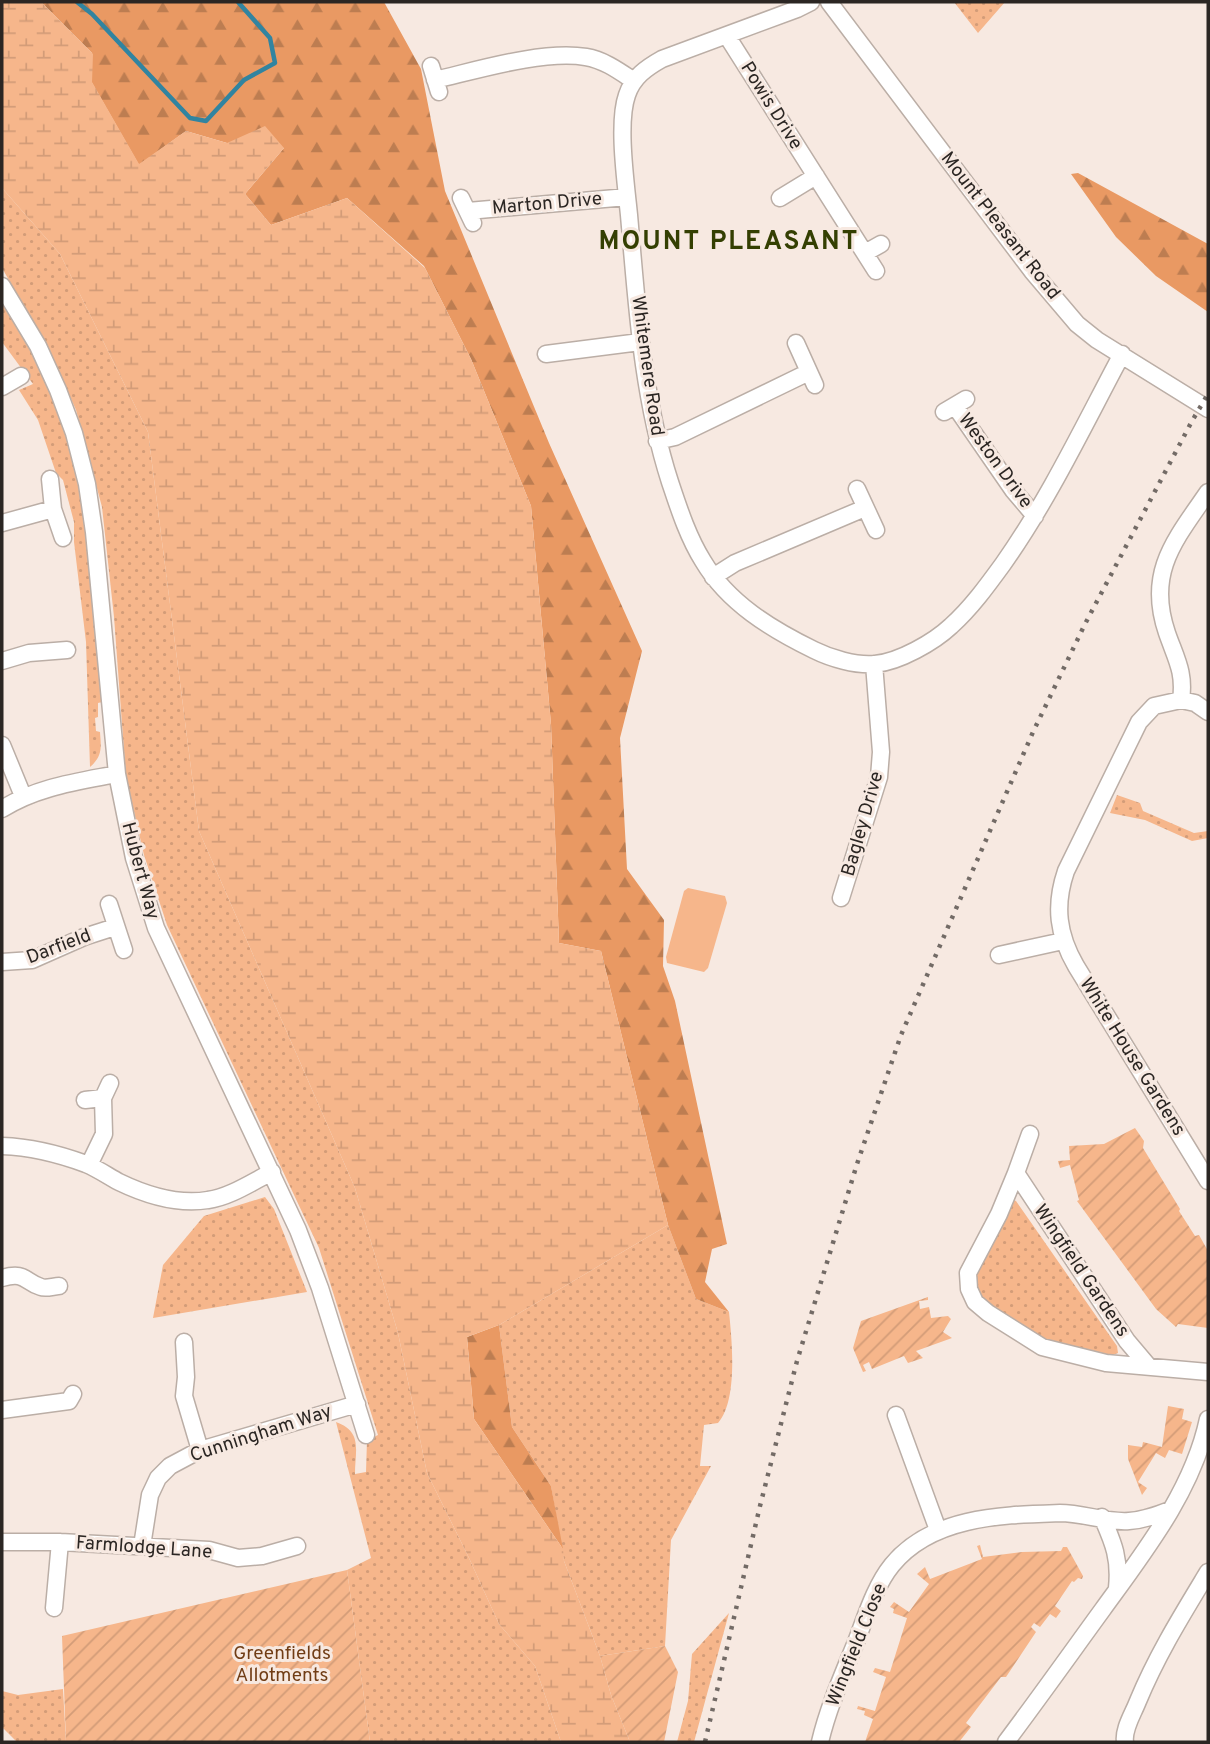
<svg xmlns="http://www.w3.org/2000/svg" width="1210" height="1744" font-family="Overpass,sans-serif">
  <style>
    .grass { fill: url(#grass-dots) }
    .forest { fill: url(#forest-firs) }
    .wetland { fill: url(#wetland-marsh) }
    .garden { fill: url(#garden-furrows) }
    .pitch { fill: #f6b68b }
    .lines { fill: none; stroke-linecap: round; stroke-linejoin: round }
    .stream { stroke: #3184a0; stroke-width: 4.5 }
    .minor-casing { stroke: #bbaea6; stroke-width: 19 }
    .minor { stroke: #fff; stroke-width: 16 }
    .rail { stroke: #736b66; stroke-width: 4.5; stroke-dasharray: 3.5 7; stroke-linecap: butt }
    .labels { text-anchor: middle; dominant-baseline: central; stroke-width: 6; stroke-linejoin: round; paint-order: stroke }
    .street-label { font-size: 19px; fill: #2b2623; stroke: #f7e9e1 }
    .park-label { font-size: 19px; fill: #713d15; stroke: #f7e9e1 }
    .district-label { font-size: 26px; font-weight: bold; letter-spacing: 2px; fill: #343f02; stroke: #f7e9e1 }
  </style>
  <defs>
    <pattern id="grass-dots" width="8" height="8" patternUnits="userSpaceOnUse" patternTransform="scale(1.75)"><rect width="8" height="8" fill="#f6b68b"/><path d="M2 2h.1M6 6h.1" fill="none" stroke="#d39c78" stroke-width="1.8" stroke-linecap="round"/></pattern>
    <pattern id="forest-firs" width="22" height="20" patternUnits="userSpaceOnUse" patternTransform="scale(1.75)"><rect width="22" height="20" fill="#e99963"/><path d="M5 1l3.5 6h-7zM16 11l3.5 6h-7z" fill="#bd7d51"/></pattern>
    <pattern id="wetland-marsh" width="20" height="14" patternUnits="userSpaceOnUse" patternTransform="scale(1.75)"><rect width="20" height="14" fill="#f6b68b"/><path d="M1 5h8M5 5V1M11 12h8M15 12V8" fill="none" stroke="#d39c78"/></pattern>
    <pattern id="garden-furrows" width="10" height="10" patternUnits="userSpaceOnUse" patternTransform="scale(1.75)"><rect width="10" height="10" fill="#f6b68b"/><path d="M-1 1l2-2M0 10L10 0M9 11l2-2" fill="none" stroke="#d39c78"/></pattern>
  </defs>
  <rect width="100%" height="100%" fill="#f7e9e1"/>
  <!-- grass -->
  <path class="grass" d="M954 2H1005L978 33Z
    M2 188 60 254 148 432 199 831 355 1188 398 1333 427 1473 469 1558 499 1624 535 1666 561 1742H370L347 1570 371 1558 336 1422C363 1432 355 1450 355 1474L366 1472 367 1440 378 1435 319 1248 167 925 144 855 126 777 114 617 102 507 76 410 49 350 2 268Z
    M2 302C29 343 52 390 66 437 91 519 94 617 102 702L98 703V717L95 718 96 731 100 732C101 747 103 756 90 767L86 642 74 542V522L63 480 56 473 38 420 19 390 33 384 2 342Z
    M1117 795 1140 803 1143 811 1194 833 1208 831V838L1192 841 1145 820 1110 813Z
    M265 1197 274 1209 307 1292 153 1318 163 1265 204 1216Z
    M1012 1199 1016 1201 1117 1346 1118 1353 1109 1356 1050 1343 988 1306 977 1291 975 1276Z
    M668 1225 696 1299 729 1312C732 1341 738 1400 718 1423L704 1425 700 1466H711L671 1540 665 1646 600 1656 564 1561 551 1486 512 1427 499 1325Z
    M729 1613 694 1742H677L688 1701 692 1654Z
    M63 1689 66 1742H17L2 1727V1691L18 1695Z"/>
  <!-- forest -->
  <path class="forest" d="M41 2H384L421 69 445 191 549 443 642 651 620 738 627 869 664 920 663 966 675 1001 727 1244 712 1249 705 1282 729 1312 696 1299 668 1225 601 951 559 943 551 724 531 506 471 359 424 266 347 198 271 225 245 194 284 148 227 143 186 131 139 165 91 81 92 53Z
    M1078 173 1208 244V312L1156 276 1116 237 1071 174Z
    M499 1325 512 1427 551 1486 563 1549 474 1419 467 1337Z"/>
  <!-- wetland -->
  <path class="wetland" d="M2 2H41L93 54 92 82 139 164 186 131 227 143 265 126 284 148 245 194 271 225 347 198 425 268 471 359 531 506 551 724 559 943 601 951 668 1225 499 1325 467 1337 474 1419 563 1549 564 1561 600 1656 611 1695 630 1742H561L535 1666 499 1624 469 1558 427 1473 398 1333 355 1188 199 831 148 432 60 254 2 188Z"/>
  <!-- garden -->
  <path class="garden" d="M1135 1128 1144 1141 1143 1148 1180 1209 1179 1211 1195 1236 1199 1235 1208 1251V1328L1178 1324 1176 1327 1156 1309 1077 1201 1079 1200 1070 1165 1060 1168 1058 1161 1070 1160 1069 1146 1104 1144Z
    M928 1297V1300L919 1301 920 1309 929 1307 931 1318 948 1316 951 1319 943 1332 952 1338 916 1351 923 1358 908 1363 904 1356 872 1369 869 1362 863 1365 866 1371 863 1372 853 1348 861 1321Z
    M1168 1406 1184 1409 1182 1419 1192 1422 1182 1454 1169 1450 1165 1458 1156 1453 1138 1482 1147 1488 1142 1495 1128 1459V1445L1142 1447 1143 1442 1162 1447Z
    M980 1545 983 1557 1022 1552 1061 1551 1063 1547H1067L1083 1576 1082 1579 1078 1578 1074 1582 1072 1581 1055 1606 1061 1611 1056 1618 1050 1614 1040 1627 1034 1623 1031 1627 1036 1632 1006 1677H1001L966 1723 971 1727 959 1742H865L873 1719 864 1715 865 1711 857 1709 858 1706 875 1711 886 1677 873 1672 875 1668 890 1672 907 1618 893 1613 894 1609 890 1607 894 1602 909 1612 929 1584 917 1574 925 1567 930 1579 982 1559 977 1546Z
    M347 1570 370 1742H66L62 1636Z
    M665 1646 678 1672 664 1742H630L611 1695 600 1656Z"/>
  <!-- pitch -->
  <path class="pitch" d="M688 888 725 896 727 903 708 968 704 972 667 963 666 957 684 891Z"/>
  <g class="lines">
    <!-- stream -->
    <path class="stream" d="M77 2 92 14 190 118 206 121 244 80 275 63 270 38 238 2"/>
    <!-- minor casing -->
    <g class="minor-casing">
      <path id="minor" d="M811 2 797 9 662 59C646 68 633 77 627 95 617 123 626 184 629 215 637 306 642 395 670 482 679 509 688 537 703 561 728 603 771 629 814 650 830 658 856 666 875 664 899 662 934 642 951 626 971 608 987 586 1003 564 1049 499 1084 425 1122 354
        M829 2 1032 271 1077 324 1097 340 1208 409
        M727 36 876 271
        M431 66 439 92
        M435 80C478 70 543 50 586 57 604 60 619 71 634 81
        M461 198 473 223
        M780 198 816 176
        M468 211 627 197
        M865 253 881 244
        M2 286 38 346 58 390 74 433 87 484 94 532 117 774 134 858 156 928 298 1230 320 1288 366 1435
        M796 343 815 385
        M546 354 640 342
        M2 387 21 376
        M955 406 1013 490 1035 516
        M944 412 966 399
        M657 441 675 437 809 372
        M50 479 53 509 63 538
        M857 489 876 530
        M1208 492C1175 540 1146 572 1167 633 1176 659 1185 672 1181 700L1195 703 1208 712
        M2 523 53 509
        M713 577 735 563 865 508
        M2 661 29 653 67 650
        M1181 700 1154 706 1139 722 1066 871C1054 906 1058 935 1076 966L1208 1181
        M2 745 23 796
        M2 809C37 787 76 782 117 774
        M841 898 879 777 881 752 874 664
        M109 904 124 950
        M999 955 1063 941
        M2 962 32 960 84 937 115 927
        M85 1100 103 1098
        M2 1146C30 1147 59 1154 86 1164 98 1169 108 1176 119 1182 146 1195 178 1205 208 1200 230 1197 252 1182 272 1172
        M89 1165 104 1134 103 1098 110 1083
        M1016 1173 1030 1134
        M2 1278C26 1271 24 1282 41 1287 46 1289 54 1286 59 1286
        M184 1342 186 1377 184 1396 200 1450
        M1149 1367 1127 1341 1016 1173 999 1214 968 1273 969 1289 975 1302 988 1313 1042 1347 1106 1363 1208 1372
        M2 1410 69 1401 73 1394
        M896 1415 938 1530
        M1102 1517C1114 1544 1120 1559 1117 1588
        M2 1542H60L209 1550 238 1558 262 1556 297 1546
        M142 1546 150 1495 158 1478 170 1466 200 1450 357 1404
        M54 1608 60 1542
        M820 1742C828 1708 843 1674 856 1642 866 1616 875 1586 892 1565 932 1516 1002 1515 1060 1513 1083 1513 1108 1523 1129 1521 1144 1520 1157 1515 1170 1510
        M1006 1742C1039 1698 1071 1653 1103 1609 1145 1551 1193 1490 1208 1419
        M1125 1742C1123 1729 1133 1714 1138 1701 1157 1655 1182 1615 1208 1572"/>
    </g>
    <!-- minor -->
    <use href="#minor" class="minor"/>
    <!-- rail -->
    <path class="rail" d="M705 1742 760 1506 797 1361 857 1164 901 1035 1033 732 1085 624 1192 421 1208 394"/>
  </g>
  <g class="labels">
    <!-- street labels -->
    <g class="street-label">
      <text transform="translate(771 106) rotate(58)">Powis Drive</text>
      <text transform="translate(547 204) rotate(-5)">Marton Drive</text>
      <text transform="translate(1000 226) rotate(52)">Mount Pleasant Road</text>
      <text transform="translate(647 366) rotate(82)">Whitemere Road</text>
      <text transform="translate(995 461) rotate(54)">Weston Drive</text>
      <text transform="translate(863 824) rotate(-74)">Bagley Drive</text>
      <text transform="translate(140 871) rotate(75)">Hubert Way</text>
      <text transform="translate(59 947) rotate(-21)">Darfield</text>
      <text transform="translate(1132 1057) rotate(58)">White House Gardens</text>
      <text transform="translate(1081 1271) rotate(56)">Wingfield Gardens</text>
      <text transform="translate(261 1434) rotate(-18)">Cunningham Way</text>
      <text transform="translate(144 1548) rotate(4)">Farmlodge Lane</text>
      <text transform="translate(857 1645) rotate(-68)">Wingfield Close</text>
    </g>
    <!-- park labels -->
    <g class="park-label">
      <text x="282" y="1654">Greenfields<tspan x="282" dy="22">Allotments</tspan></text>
    </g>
    <!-- district labels -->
    <g class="district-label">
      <text x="729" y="242">MOUNT PLEASANT</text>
    </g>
  </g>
  <!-- border -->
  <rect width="1210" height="1744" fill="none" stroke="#2b2623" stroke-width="7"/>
</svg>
